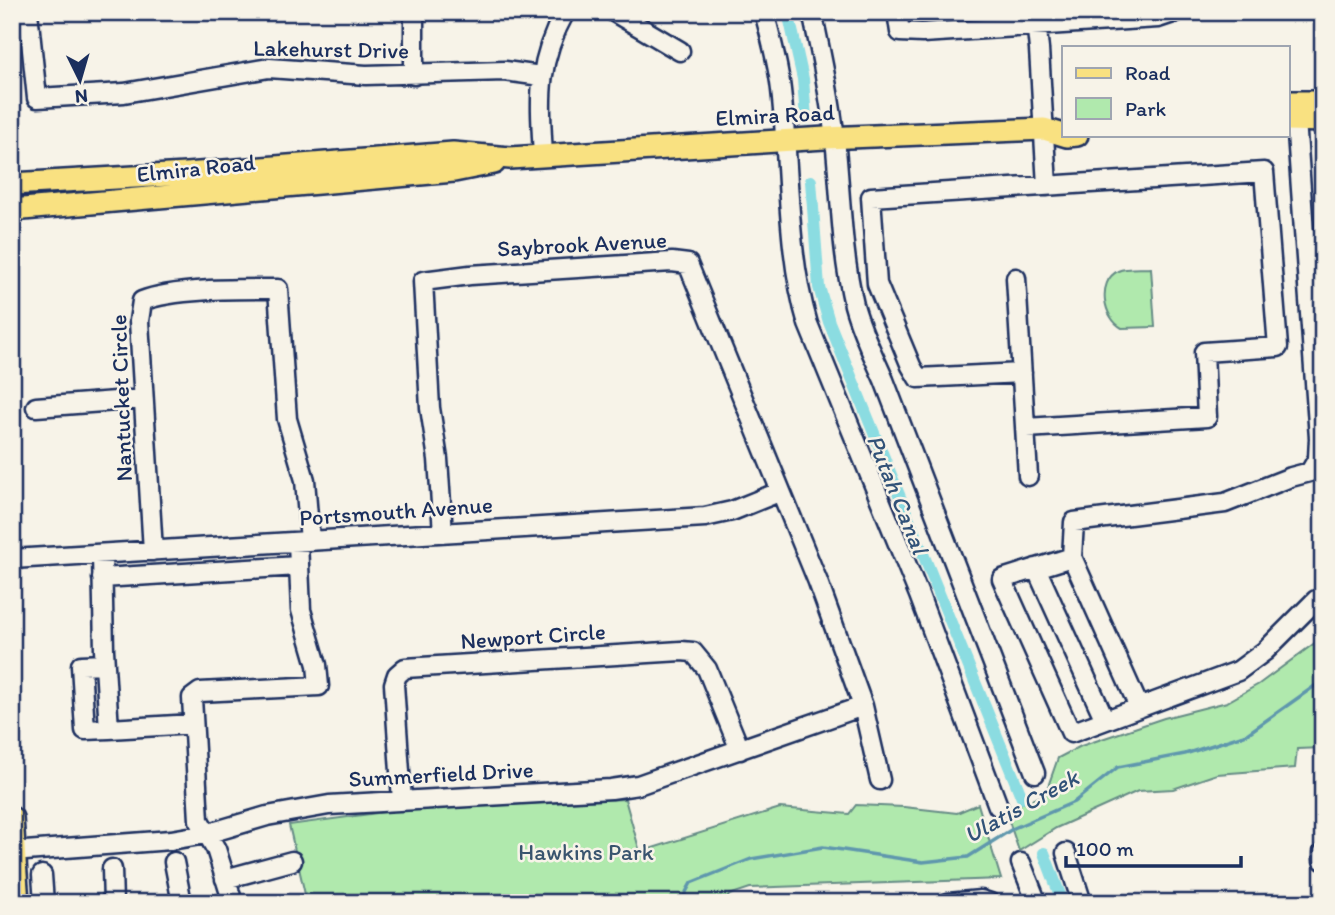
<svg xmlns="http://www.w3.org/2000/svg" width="1335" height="915" font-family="Itim,sans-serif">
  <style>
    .green { fill: #b0e9ad; stroke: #668c86; stroke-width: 2 }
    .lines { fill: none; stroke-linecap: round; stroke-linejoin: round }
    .stream { stroke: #5e97ad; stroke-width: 3.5 }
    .canal { stroke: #8bdce1; stroke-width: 12 }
    .minor-casing { stroke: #1b2f5e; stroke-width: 23 }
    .major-casing { stroke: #1b2f5e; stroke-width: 26 }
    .minor { stroke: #f7f3e8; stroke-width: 18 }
    .major { stroke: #f9e181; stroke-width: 21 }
    .labels { text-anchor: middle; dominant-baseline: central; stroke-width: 5; stroke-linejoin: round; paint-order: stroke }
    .street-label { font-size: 23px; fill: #1b2f5e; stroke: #f7f3e8 }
    .park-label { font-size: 23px; fill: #39546e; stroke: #f7f3e8 }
    .water-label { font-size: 24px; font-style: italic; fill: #315278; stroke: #f7f3e8 }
  </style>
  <rect width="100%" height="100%" fill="#f7f3e8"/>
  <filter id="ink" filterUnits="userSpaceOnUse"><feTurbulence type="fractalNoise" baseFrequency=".0143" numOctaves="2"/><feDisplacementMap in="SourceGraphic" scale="14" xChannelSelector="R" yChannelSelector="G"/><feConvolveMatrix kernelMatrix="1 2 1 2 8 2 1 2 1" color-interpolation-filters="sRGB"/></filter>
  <g filter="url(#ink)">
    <!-- green -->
    <path class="green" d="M1151 268 1155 327 1122 328C1104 319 1096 282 1118 271 1126 267 1141 269 1151 268Z
      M1323 637V748L1297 749 1295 768 1217 774 1173 789 1138 791 1056 828 1019 851 1005 809 1045 795 1058 758 1081 746 1164 718 1227 702 1259 684Z
      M625 799 640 852 780 808 849 814 856 805 904 807 957 813 978 804 1001 879 750 888 729 895 725 903H307L289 825 399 810Z"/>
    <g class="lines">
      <!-- stream -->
      <path class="stream" d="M680 903 691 883 751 859 823 847 923 862 968 857 1014 828 1074 802 1118 767 1185 754 1247 734 1319 683 1323 676"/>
      <!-- canal -->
      <path class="canal" d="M788 12 803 79 806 119
        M811 181 819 287 829 322 1022 798
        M1044 853 1063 903"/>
      <!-- minor casing -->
      <g class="minor-casing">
        <path id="minor" d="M28 12 37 98 124 93 269 68 366 75 505 71 541 76
          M614 12 680 51
          M764 12C771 38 778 63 781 90 790 167 786 251 808 324L919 595 998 806
          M812 12C821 53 830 98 835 139 841 195 841 250 854 305 861 331 873 355 884 380L1035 773
          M897 12 900 32 922 33 1158 18 1176 12
          M1035 12 1039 49 1047 186
          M414 75V19L417 12
          M543 156C540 99 536 64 565 12
          M1305 239H1323
          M1016 278 1028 476
          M1022 373 918 378 911 366 877 284 871 197 1264 172 1278 347 1204 352 1207 417 1026 428
          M36 407 143 399
          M443 533 438 459 430 408 423 281 470 275 672 262 688 264 818 582 863 706 880 780
          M153 551 139 321 142 301C174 288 242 289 278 289L287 419 305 480 310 541
          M102 554 104 650 109 729 193 724
          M1072 557 1074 522 1225 503 1291 477 1310 472 1318 458 1319 438 1296 120
          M12 559 705 517 732 511 779 492
          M1036 568 1105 720
          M102 578 298 566
          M105 664 81 665 85 730 109 729
          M1139 707 1072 557 1002 579 1071 733 1238 671 1265 651 1316 600 1323 597
          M402 801 394 684 397 675 405 668 681 651 693 652 707 669 740 750
          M12 852 171 840 206 834 267 816 329 805 611 789 638 785 863 706
          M1066 853 1082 903
          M1323 853V860
          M174 862 182 903
          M1021 863 1037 903
          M112 869 113 903
          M42 875 44 903
          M225 879 292 861
          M233 903 216 849 199 820 192 698 200 692 319 686 317 665 301 610 298 542
          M948 903 981 900 990 903"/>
      </g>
      <!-- major casing -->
      <g class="major-casing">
        <path id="major" d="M1288 102H1323
          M1288 120 1323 121
          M12 184 186 174 453 153 510 158 825 138 1044 129 1067 136 1077 135
          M12 210 454 171 494 163
          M12 818 18 903"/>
      </g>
      <!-- minor -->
      <use href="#minor" class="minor"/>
      <!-- major -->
      <use href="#major" class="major"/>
    </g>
  </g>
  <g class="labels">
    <!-- street labels -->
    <g class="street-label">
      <text transform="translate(331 49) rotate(1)">Lakehurst Drive</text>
      <text transform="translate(775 115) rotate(-3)">Elmira Road</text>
      <text transform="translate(196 168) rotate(-6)">Elmira Road</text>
      <text transform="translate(582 244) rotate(-3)">Saybrook Avenue</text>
      <text transform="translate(121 398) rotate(-92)">Nantucket Circle</text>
      <text transform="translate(396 511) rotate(-4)">Portsmouth Avenue</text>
      <text transform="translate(533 636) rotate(-4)">Newport Circle</text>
      <text transform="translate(441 774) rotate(-3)">Summerfield Drive</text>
    </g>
    <!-- park labels -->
    <g class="park-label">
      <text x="586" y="852">Hawkins Park</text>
    </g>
    <!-- water labels -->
    <g class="water-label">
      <text transform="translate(898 494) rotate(68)">Putah Canal</text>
      <text transform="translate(1021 806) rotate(-29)">Ulatis Creek</text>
    </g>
  </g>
  <!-- margin -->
  <rect width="1335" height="915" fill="none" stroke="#f7f3e8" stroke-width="42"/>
  <rect x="21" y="21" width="1293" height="873" fill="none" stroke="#1b2f5e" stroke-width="2.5" filter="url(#ink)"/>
  <!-- legend -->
  <rect x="1062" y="46" width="228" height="91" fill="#f7f3e8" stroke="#9fa5b1" stroke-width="2"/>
  <rect x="1076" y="68" width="35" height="10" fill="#f9e181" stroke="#9fa5b1" stroke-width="2"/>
  <text x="1125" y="80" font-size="21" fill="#1b2f5e">Road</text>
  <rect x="1076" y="98" width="35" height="21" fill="#b0e9ad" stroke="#9fa5b1" stroke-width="2"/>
  <text x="1125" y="116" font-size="21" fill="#1b2f5e">Park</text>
  <!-- north arrow -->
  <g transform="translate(80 80) rotate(175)" stroke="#f7f3e8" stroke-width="5" paint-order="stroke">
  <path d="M0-5L12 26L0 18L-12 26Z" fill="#1b2f5e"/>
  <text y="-10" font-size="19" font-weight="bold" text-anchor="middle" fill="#1b2f5e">N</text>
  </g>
  <!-- scale -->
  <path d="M1066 856v10h175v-10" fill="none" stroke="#1b2f5e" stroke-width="3.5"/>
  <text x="1076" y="856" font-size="21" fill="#1b2f5e" stroke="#f7f3e8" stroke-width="5" paint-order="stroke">100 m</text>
</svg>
